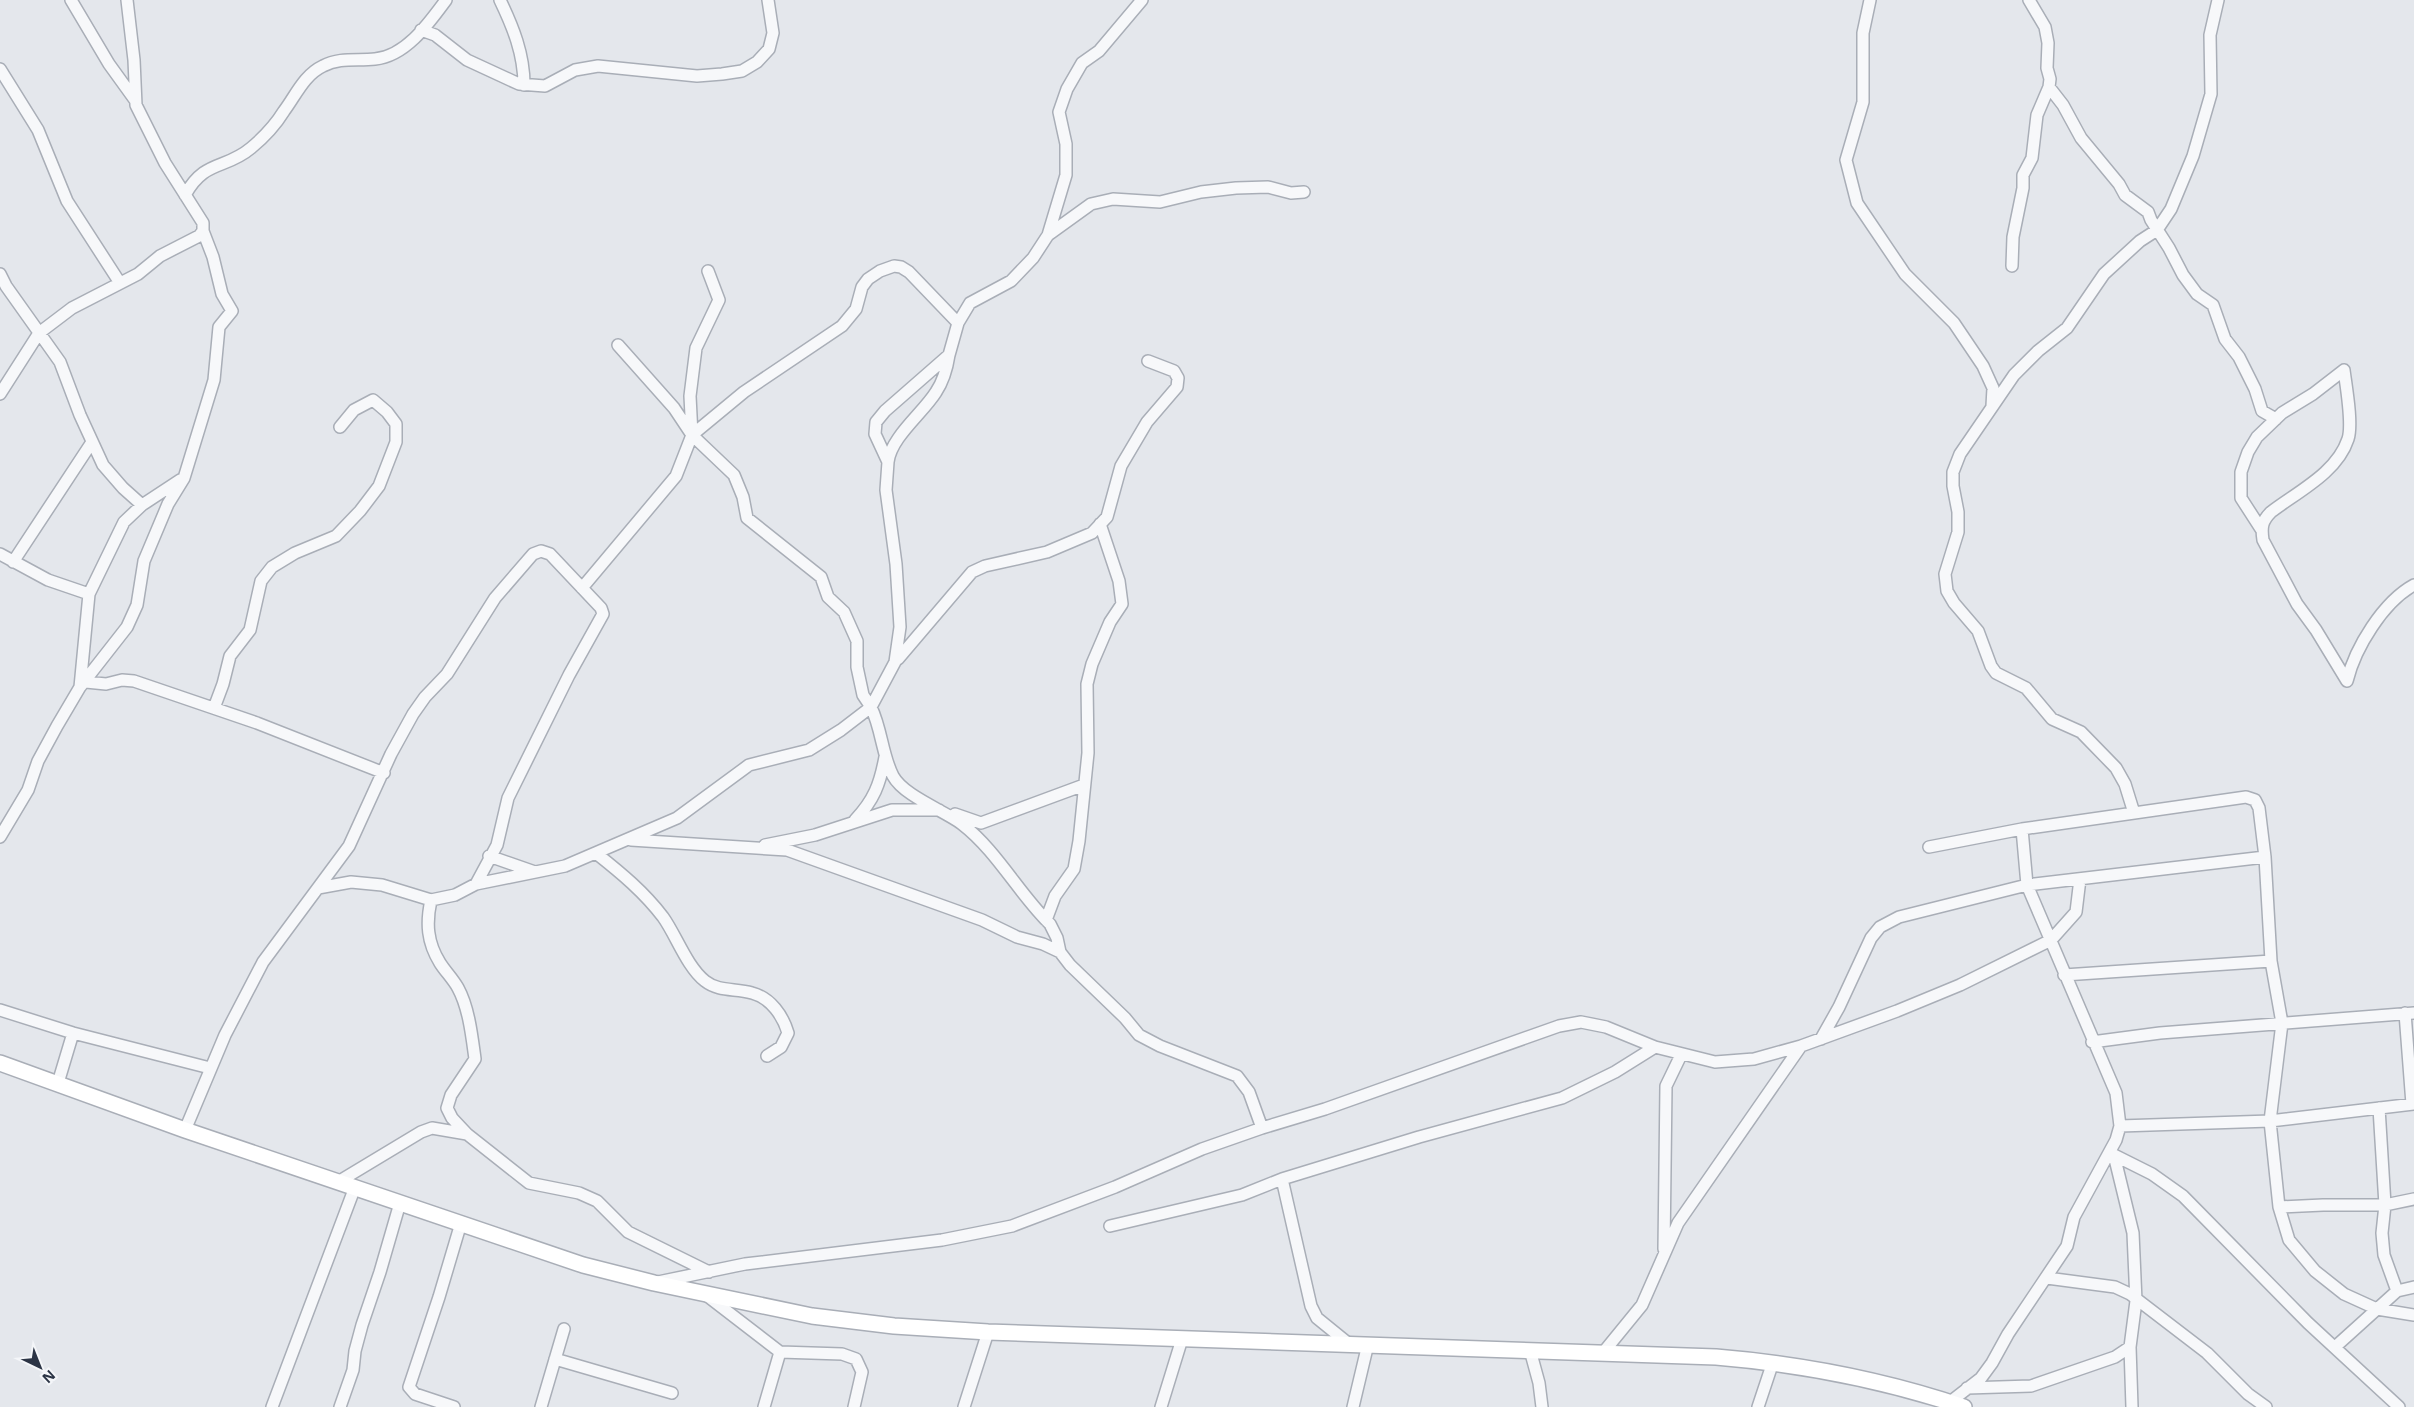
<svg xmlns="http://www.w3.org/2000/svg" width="2414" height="1407" font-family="'Open Sans',sans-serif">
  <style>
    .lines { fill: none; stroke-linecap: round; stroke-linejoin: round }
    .street-casing { stroke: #a9aeb7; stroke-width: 14 }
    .secondary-casing { stroke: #a9aeb7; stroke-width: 18 }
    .street { stroke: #f7f8fa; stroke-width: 11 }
    .secondary { stroke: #fff; stroke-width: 15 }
  </style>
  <rect width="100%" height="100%" fill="#e4e7ec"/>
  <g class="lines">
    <!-- street casing -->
    <g class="street-casing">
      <path id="street" d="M71 0 109 64 135 100
        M500 0C513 27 524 54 524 85
        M1870 0 1863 33V102L1846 160 1857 203 1905 274 1954 323 1983 366 1993 388 1992 406
        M421 30 435 35 467 60 519 84 545 86 575 70 598 66 697 76 722 74 742 71 757 62 769 49 773 33 768 0
        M0 69 38 130 67 201 120 283
        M2049 87 2063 105 2081 138 2119 184 2125 195 2148 212 2151 220 2169 248 2183 275 2197 294 2213 305 2225 339 2239 357 2255 389 2262 411 2276 419
        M185 195C205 159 225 170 251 148 263 138 276 124 284 111 296 95 304 75 323 66 340 57 357 61 375 59 406 56 429 23 446 0
        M1048 235 1091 204 1113 199 1160 202 1201 192 1236 188 1268 187 1291 193 1304 192
        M2012 266 2013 237 2023 188V175L2032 158 2037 115 2049 87 2050 79 2047 68 2048 43 2045 27 2029 0
        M0 274 6 286 60 362 80 415 103 465 123 488 142 505
        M958 323 970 303 1011 281 1033 258 1048 235 1066 175V144L1059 112 1067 89 1082 63 1099 51 1142 0
        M0 394 39 333 72 308 138 274 160 256 199 236 203 231V223L165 163 136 105 134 60 127 0
        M692 435 690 396 696 348 719 300 708 271
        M888 462C891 437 923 413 936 392 944 380 947 368 949 355
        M2261 529 2241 498V472L2248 452 2257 437 2282 413 2313 394 2344 370C2346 386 2353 424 2348 439 2337 473 2297 492 2271 512 2262 521 2261 527 2263 540L2297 604 2316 630 2347 681
        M0 554 48 580 89 594
        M13 562 92 442
        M582 588 676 476 692 435 744 392 842 326 856 309 862 287 868 279 880 271 894 266 901 267 909 272 958 323 949 355 885 411 876 422 875 434 888 462 886 490 896 564 900 627 895 662 871 707 863 695 857 667V641L844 612 828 597 821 577 747 518 743 497 734 475 692 435 674 408 618 345
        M898 659 972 572 985 566 1047 552 1092 533 1107 517 1121 466 1147 422 1177 387 1178 378 1174 371 1148 361
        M2347 681C2355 648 2383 602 2414 585
        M86 682 106 684 122 680 134 681 257 723 384 773
        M80 687 89 594 124 522 142 505 180 480
        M214 708 223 684 230 656 250 630 261 581 272 567 295 553 336 536 360 511 379 486 396 442V424L387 412 373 400 354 410 340 427
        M2134 813 2125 784 2116 768 2081 732 2052 719 2026 688 1996 673 1991 666 1978 631 1954 603 1947 591 1945 574 1958 532V512L1953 486V472L1960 454 2014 375 2038 351 2067 328 2104 274 2140 241 2157 230 2171 209 2193 156 2211 94 2210 35 2218 0
        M955 814 981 823 1084 785
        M855 820C874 800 880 784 885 757
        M0 837 28 790 38 761 57 726 80 687 127 627 137 605 144 561 168 504 184 478 214 380 219 327 232 311 222 294 213 257 203 231
        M631 840 787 850 982 920 1017 937 1043 944 1060 952
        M765 845 815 835 892 810H939
        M1929 847 2022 829 2246 797 2255 800 2259 808 2265 857 2271 961 2282 1023 2270 1121 2279 1207 2289 1240 2315 1271 2344 1294 2377 1309 2414 1315
        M597 854C621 873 644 892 663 917 676 935 687 967 705 981 719 992 735 988 752 993 771 998 783 1016 788 1033L781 1047 767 1056
        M489 856 535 872
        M318 888 351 882 382 885 431 900 455 895 476 884 565 866 677 818 749 765 809 750 841 730 871 707C882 730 882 755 893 776 904 796 943 810 962 824 997 851 1019 894 1050 924L1057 938 1060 952 1070 965 1125 1018 1139 1035 1160 1046 1237 1076 1249 1092 1262 1128
        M431 900C426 923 427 942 440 963 445 971 453 979 458 988 469 1008 472 1037 475 1059L451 1095 447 1108 452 1118 467 1134 529 1183 579 1193 597 1201 628 1232 709 1272
        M1046 920 1055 896 1074 869 1079 841 1088 753 1087 684 1092 664 1110 622 1122 604 1119 581 1100 524
        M2064 975 2271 961
        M0 1010 73 1033 210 1068
        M2405 1013 2412 1104
        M1821 1039 1839 1007 1871 938 1880 927 1899 917 2027 885 2265 857
        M2092 1042 2160 1033 2414 1013
        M58 1083 73 1033
        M2379 1108 2385 1205 2382 1233 2384 1255 2397 1291
        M2120 1126 2270 1121 2414 1104
        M185 1130 225 1035 263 962 349 846 391 754 413 714 425 697 447 674 495 598 533 554 541 551 550 554 601 608 603 614 569 675 508 798 497 845 476 884
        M2110 1153 2152 1174 2183 1196 2308 1323 2399 1407
        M2114 1155 2133 1233 2136 1301 2130 1347 2132 1407
        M1282 1179 1311 1306 1317 1318 1349 1344
        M338 1182 421 1132 432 1128 467 1134
        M2279 1207 2323 1205H2385L2414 1199
        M1110 1226 1242 1195 1282 1179 1419 1137 1562 1098 1615 1072 1655 1047
        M1664 1249 1666 1086 1681 1055
        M2047 1278 2115 1287 2130 1294 2207 1353 2248 1394 2266 1407
        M658 1282 745 1264 942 1240 1012 1226 1115 1187 1202 1149 1262 1128 1325 1109 1559 1026 1581 1022 1606 1027 1655 1047 1715 1062 1754 1059 1801 1046 1897 1011 1960 985 2051 940 2076 912 2080 879
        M706 1295 780 1352 842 1354 856 1359 862 1372 854 1407
        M2335 1347 2397 1291 2414 1287
        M1530 1350 1539 1383 1542 1407
        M1602 1354 1642 1305 1678 1223 1801 1046
        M555 1359 672 1393
        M1967 1388 2031 1386 2115 1357 2130 1347
        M1950 1402 1981 1378 1992 1363 2008 1334 2067 1246 2074 1217 2116 1140 2120 1126 2116 1093 2027 885 2022 829
        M272 1407 355 1187
        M340 1407 353 1370 355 1351 362 1325 380 1272 400 1203
        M454 1407 415 1394 409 1387 439 1297 461 1223
        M541 1407 564 1329
        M764 1407 780 1352
        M964 1407 988 1332
        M1161 1407 1182 1339
        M1353 1407 1368 1344
        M1758 1407 1773 1362"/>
    </g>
    <!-- secondary casing -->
    <g class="secondary-casing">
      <path id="secondary" d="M0 1063 185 1130 583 1265 654 1283 812 1316 894 1326 988 1332 1716 1357C1800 1364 1884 1380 1964 1407"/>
    </g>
    <!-- street -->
    <use href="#street" class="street"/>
    <!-- secondary -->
    <use href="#secondary" class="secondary"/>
  </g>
  <!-- north arrow -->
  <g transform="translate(40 1367) rotate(137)" stroke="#f4f6f9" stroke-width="4" paint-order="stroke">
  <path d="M0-4L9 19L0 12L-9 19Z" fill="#2b3445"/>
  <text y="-8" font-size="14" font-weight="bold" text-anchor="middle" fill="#2b3445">N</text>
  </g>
</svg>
